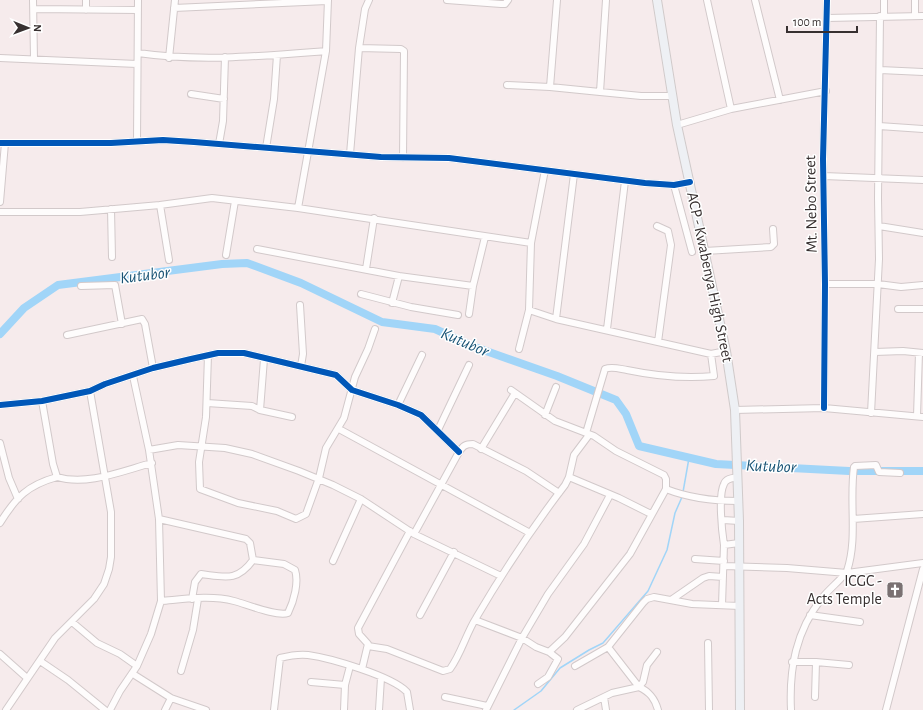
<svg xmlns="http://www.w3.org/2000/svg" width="923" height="710" font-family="'Alegreya Sans',sans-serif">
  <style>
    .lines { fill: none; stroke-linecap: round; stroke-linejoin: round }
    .stream { stroke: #a1d5f8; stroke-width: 1.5 }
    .river { stroke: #a1d5f8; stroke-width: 8 }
    .minor-casing { stroke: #d2c9ca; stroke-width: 8 }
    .major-casing { stroke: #d0caca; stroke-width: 10 }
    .minor { stroke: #fefcfc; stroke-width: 6 }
    .major { stroke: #eef0f4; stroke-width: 8 }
    .cycleway-casing { stroke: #fff; stroke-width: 8 }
    .cycleway { stroke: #0057b8; stroke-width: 6 }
    .labels { text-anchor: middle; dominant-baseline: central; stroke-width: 3; stroke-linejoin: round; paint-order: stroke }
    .street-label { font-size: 16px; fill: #373030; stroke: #fff }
    .poi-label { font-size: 16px; fill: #373030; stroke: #fff; text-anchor: end }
    .water-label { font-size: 17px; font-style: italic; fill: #185375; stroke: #fff }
  </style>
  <rect width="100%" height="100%" fill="#f6ebec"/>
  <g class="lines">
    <!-- stream -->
    <path class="stream" d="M683 492 689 458
      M514 710 541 691 560 668 589 650 603 643 648 591 667 550 675 513 682 497"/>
    <!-- river -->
    <path class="river" d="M0 334 24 308 58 285 222 264 247 263 301 283 382 322 435 329 472 346 557 376 616 400 626 414 639 446 716 464 849 471H923"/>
    <!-- minor casing -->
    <g class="minor-casing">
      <path id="minor" d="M33 0 34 59
        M447 0 501 4H505L508 0
        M557 0 550 87 600 92 606 0
        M707 0 731 109
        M755 0 780 100
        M884 0V16
        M915 0V16
        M174 8 327 1
        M34 9 138 10
        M86 10V0
        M827 18 923 16
        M359 48 401 49 404 51 403 158
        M138 53C200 62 263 56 326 51
        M0 58 137 64
        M169 58 175 0
        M880 70 923 72
        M507 85 550 87
        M600 92 641 96H672
        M191 94 224 99
        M677 125 731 109 826 91
        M879 126 923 129
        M137 141 138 0
        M0 143H111L163 140 194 142 381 157 449 158 645 183 674 185 690 182
        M219 144 223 121 225 57
        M266 148 274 99 277 55
        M350 154 359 48 365 9 369 0
        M824 176 923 180
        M674 185 692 252
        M0 202 5 143
        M160 205 169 260
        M298 208 326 51 328 0
        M111 209 112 257
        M0 212H80L160 205 212 198 298 208 531 243
        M657 226 668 231 671 245 658 342
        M879 226 923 233
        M257 249 399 276 473 286
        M705 251 771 247 774 244 773 229
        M226 255 235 201
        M366 269 374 218
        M825 284H878L901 287 923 285
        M81 286 115 285 122 324
        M361 294 411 307 458 315
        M392 303 399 276
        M300 305 303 354 301 366
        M898 309H923
        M529 310 556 319 711 354 726 351
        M469 314 473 286 485 237
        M556 319 574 174
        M607 329 625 181
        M67 335 142 319 145 324 153 368
        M519 349 529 310 531 243 545 170
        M875 352 903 351 923 353
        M208 355 206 417 199 462 200 489 238 503 277 511 296 519 306 514 319 478 326 448 344 418 355 377 368 349 375 329
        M511 390 555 421 594 436 616 451 664 475 666 479V489L630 554 565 637 549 652
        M42 401 53 464 57 477C87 486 122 471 152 463
        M207 403 252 406 260 410 292 417
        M0 405 42 401 90 391 105 384 153 368 191 359 218 353H244L336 375 352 390 398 405 421 415 459 452
        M398 405 422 355
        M824 408 825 284 823 159 827 0
        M260 410 264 359
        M735 410 824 408 923 417
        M871 413 879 259 878 198 880 16
        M545 415 556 387
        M917 416 919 353
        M339 429 530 533
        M438 430 469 365
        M586 433 605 369C612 366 620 369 627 370 656 376 684 379 714 376L711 354
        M0 443 9 478 18 499
        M481 449 515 393
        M149 450 178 445 225 448 252 454 299 471 333 485 361 499 414 534 501 576
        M569 477 619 498 651 514
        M738 477C733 478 726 478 724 484 718 495 722 532 724 545L739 543
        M666 489C689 498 713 501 738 501
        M159 519 246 539 250 543 253 560C237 582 225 577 201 574L195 582 192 599
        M853 519 923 514
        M723 520 739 521
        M0 523C16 497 28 485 57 477
        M414 534 459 452C463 446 465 444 473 444L526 471 559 493
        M695 559 724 561
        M333 561 361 499
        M724 566 787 568 847 573 923 563
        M671 600 703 578 709 576 723 577
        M161 601C185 599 211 595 234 601 246 604 277 617 288 613 294 601 299 582 295 570L284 564 253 560
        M722 605 724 545
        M420 615 454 552
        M810 615 860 622
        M475 620 522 638 536 647 549 652 558 659 548 677 538 684
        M72 622 97 643 120 654 137 666
        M708 643 709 710
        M368 646 387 649 443 671 450 669C461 654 466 634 476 618 503 572 532 528 565 485L569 477 574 455 589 435
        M608 647 639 687C650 692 655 699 658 710
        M0 654 27 678
        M40 661 68 680 105 710
        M792 662H816L849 665
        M575 666 608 647 643 603 647 599 654 597 692 604 740 606
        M362 669 368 644 359 634 358 628 410 531
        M181 671 193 630 198 599
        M133 674 171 698 206 710
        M311 682 345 685
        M445 697 487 706
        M604 697 606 710
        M815 697 816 662
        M6 710 55 638 94 599 104 584 109 569 111 557V512L90 391
        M110 710 120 691 137 666 151 634 161 601 159 519 149 450 133 376
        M165 710 171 698
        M274 710 280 658C288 656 299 654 308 655 330 658 392 676 407 692L410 710
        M344 710 345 685 350 666
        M379 710 381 678
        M486 710 522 638 548 594 584 544 610 495
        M577 710 612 693 639 687 643 682 647 665 657 652
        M791 710C789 668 796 631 822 598 826 592 846 575 847 571 858 538 849 502 854 467L855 466 876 465 879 472 900 473
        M886 710 923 569"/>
    </g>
    <!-- major casing -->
    <g class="major-casing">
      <path id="major" d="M657 0 677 125 726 351 735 410 739 521 740 710"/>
    </g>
    <!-- minor -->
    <use href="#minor" class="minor"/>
    <!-- major -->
    <use href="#major" class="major"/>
    <!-- cycleway casing -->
    <g class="cycleway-casing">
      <path id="cycleway" d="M0 143H111L163 140 194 142 381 157 449 158 645 183 674 185 690 182
        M0 405 42 401 90 391 105 384 153 368 191 359 218 353H244L336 375 352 390 398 405 421 415 459 452
        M824 408 825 284 823 159 827 0"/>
    </g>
    <!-- cycleway -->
    <use href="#cycleway" class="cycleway"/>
  </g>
  <!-- icons -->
  <defs>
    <g id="church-square" transform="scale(0.9)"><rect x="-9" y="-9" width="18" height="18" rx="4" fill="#7a7172" stroke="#fff"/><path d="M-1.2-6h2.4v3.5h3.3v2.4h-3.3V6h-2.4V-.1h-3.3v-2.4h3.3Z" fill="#fff"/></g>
  </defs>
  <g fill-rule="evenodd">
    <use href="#church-square" x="895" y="590"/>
  </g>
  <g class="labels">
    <!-- street labels -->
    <g class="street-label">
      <text transform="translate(811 204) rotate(-91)">Mt. Nebo Street</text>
      <text transform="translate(710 277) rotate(78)">ACP - Kwabenya High Street</text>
    </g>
    <!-- poi labels -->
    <g class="poi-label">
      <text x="882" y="581">ICGC -<tspan x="882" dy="18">Acts Temple</tspan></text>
    </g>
    <!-- water labels -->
    <g class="water-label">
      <text transform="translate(145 275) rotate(-7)">Kutubor</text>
      <text transform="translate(465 342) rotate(23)">Kutubor</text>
      <text transform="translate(771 466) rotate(2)">Kutubor</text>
    </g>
  </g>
  <!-- north arrow -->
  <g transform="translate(28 28) rotate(91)" stroke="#ffffff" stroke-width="3" paint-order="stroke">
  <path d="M0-3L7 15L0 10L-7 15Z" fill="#373030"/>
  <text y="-6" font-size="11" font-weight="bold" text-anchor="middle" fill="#373030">N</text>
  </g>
  <!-- scale -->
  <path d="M787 26v6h70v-6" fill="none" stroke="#373030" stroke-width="2"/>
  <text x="793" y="26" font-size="12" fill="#373030" stroke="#ffffff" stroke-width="3" paint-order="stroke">100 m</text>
</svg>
